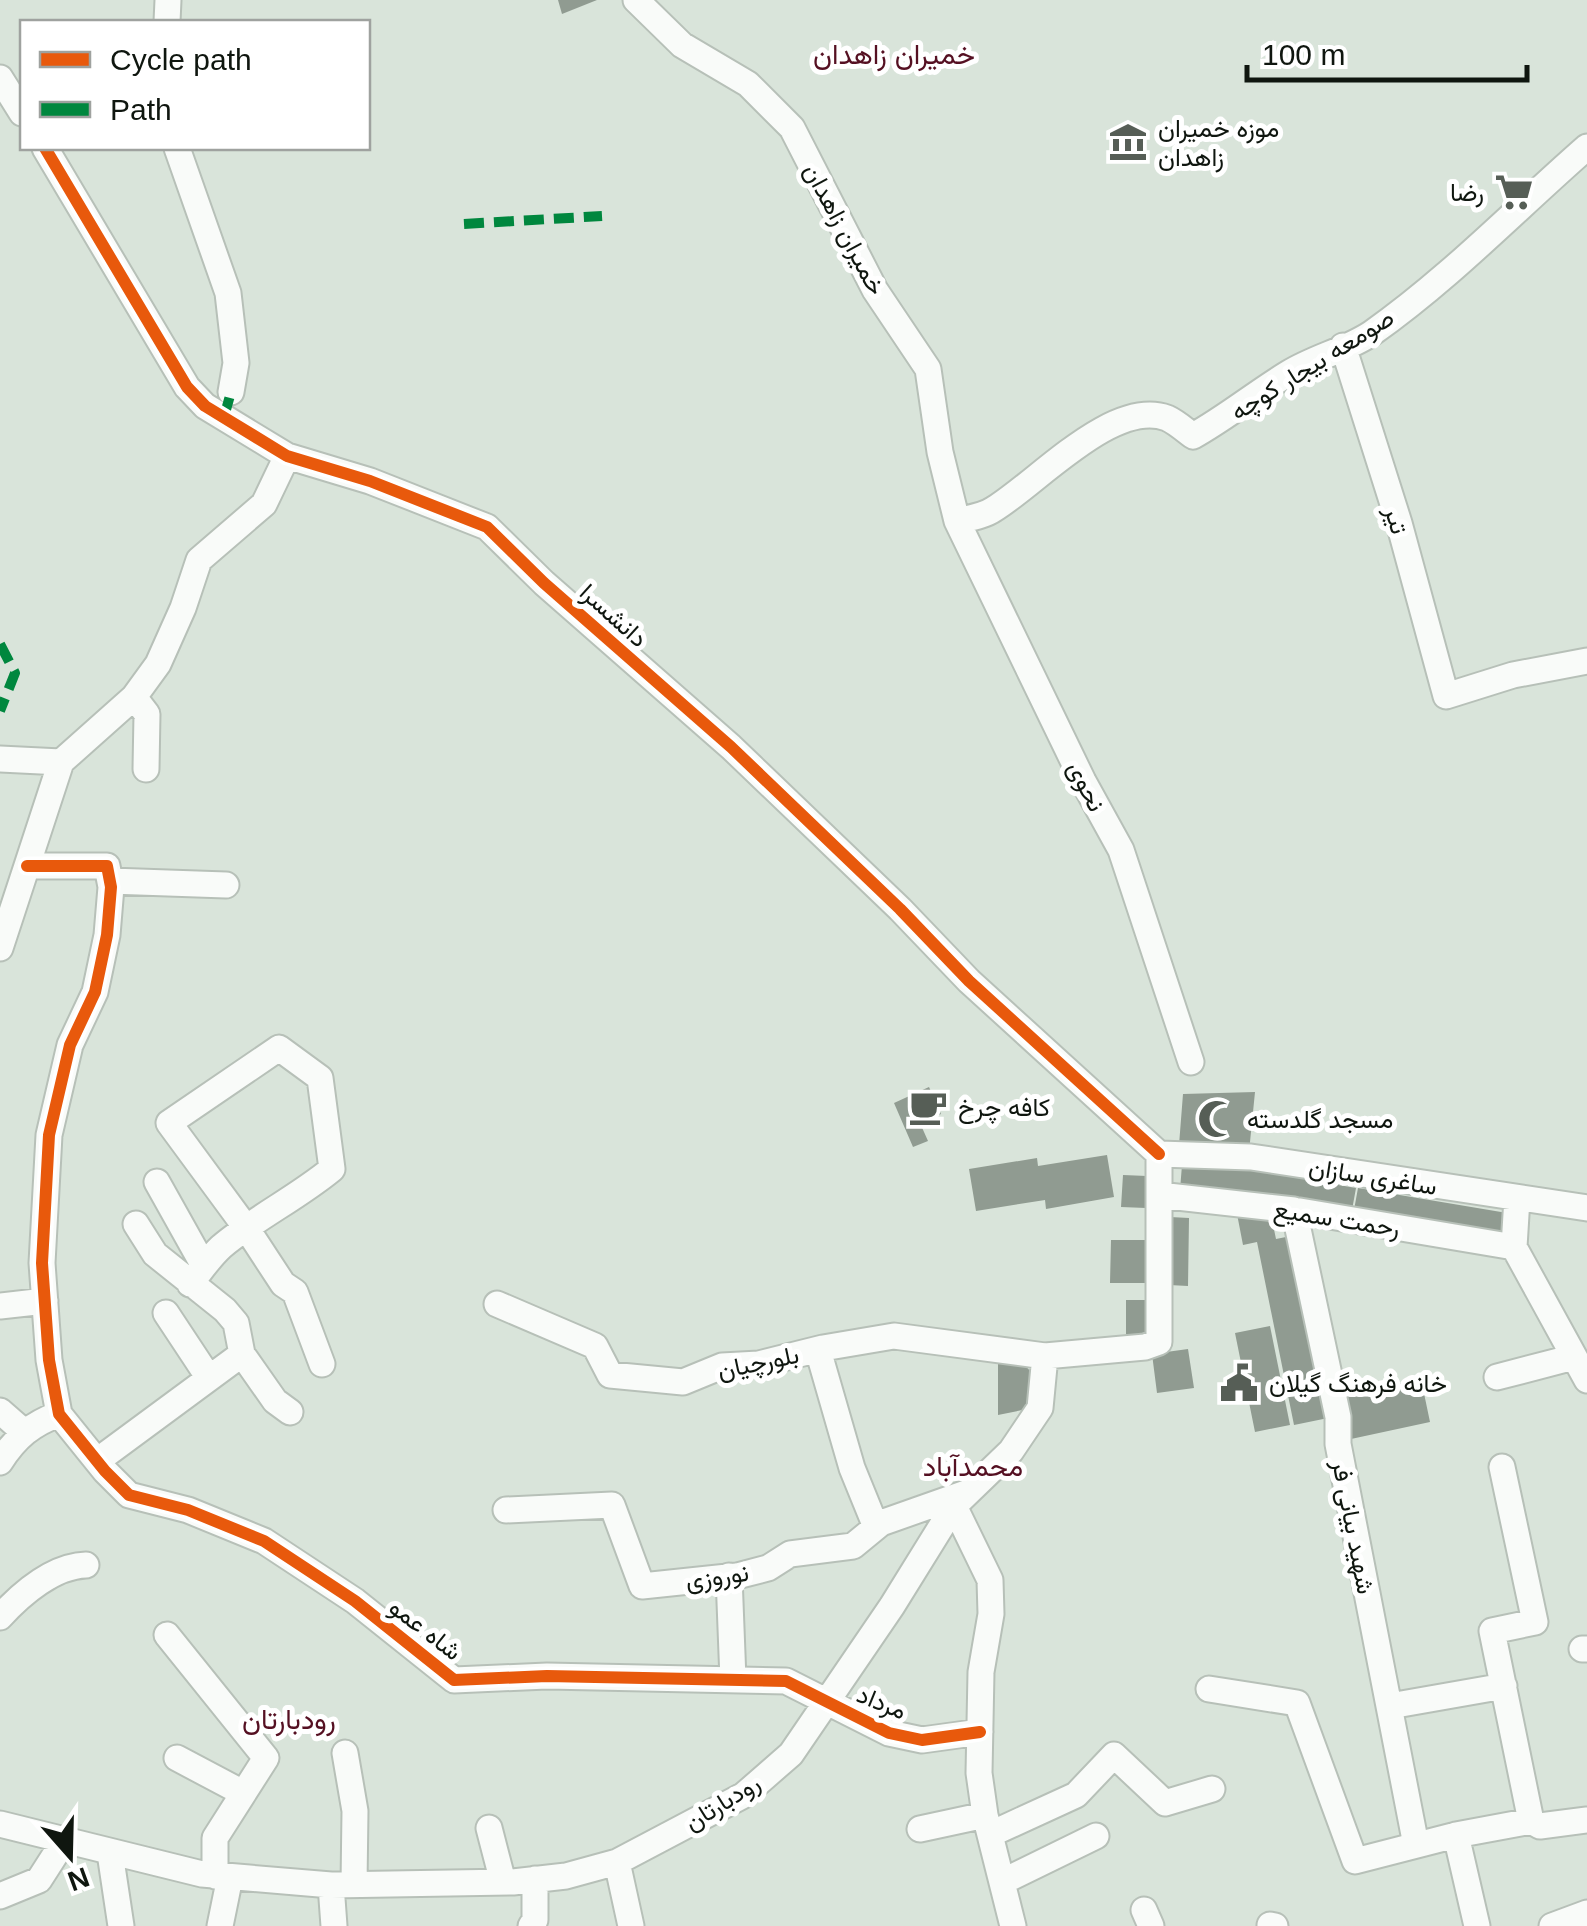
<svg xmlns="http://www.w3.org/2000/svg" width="1587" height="1926" font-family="Helvetica,Vazirmatn,sans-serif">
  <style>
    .building { fill: #909b91 }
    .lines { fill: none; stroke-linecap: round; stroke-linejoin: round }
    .minor-casing { stroke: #b7c0b8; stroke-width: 29 }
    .minor { stroke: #f9fbf9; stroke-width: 25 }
    .quiet { stroke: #00873e; stroke-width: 10; stroke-dasharray: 20 10; stroke-linecap: butt }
    .cycleway-casing { stroke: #fff; stroke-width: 19 }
    .cycleway { stroke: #e8590c; stroke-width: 12 }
    .labels { text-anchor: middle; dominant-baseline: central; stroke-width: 10; stroke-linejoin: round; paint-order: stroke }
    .poi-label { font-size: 25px; fill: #0f160f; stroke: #fff; text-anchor: start }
    .street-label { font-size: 25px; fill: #0f160f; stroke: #fff }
    .neighbourhood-label { font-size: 28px; fill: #551022; stroke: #fff }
  </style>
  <rect width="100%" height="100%" fill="#d9e4da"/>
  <!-- building -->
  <path class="building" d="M558 0H597L562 14Z
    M929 1087 941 1114 920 1123 928 1141 913 1147 894 1103Z
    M1255 1092 1249 1152 1179 1145 1183 1094Z
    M1107 1155 1114 1197 1046 1209 1045 1200 976 1211 969 1169 1037 1158 1038 1166Z
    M1182 1165 1251 1170 1356 1188 1352 1210 1180 1190Z
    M1123 1175 1147 1176 1146 1208 1121 1207Z
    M1358 1188 1513 1214 1510 1236 1354 1210Z
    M1237 1214 1271 1215 1276 1239 1296 1235 1333 1417 1294 1425 1257 1242 1243 1245Z
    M1170 1217 1189 1218 1188 1286 1169 1285Z
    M1111 1240H1155L1154 1283H1110Z
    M1126 1300H1151V1335L1126 1334Z
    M1270 1326 1290 1425 1255 1432 1235 1333Z
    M1188 1349 1194 1388 1157 1393 1152 1354Z
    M998 1361 1022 1362 1031 1372 1032 1408 998 1415Z
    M1421 1379 1430 1422 1351 1439 1342 1395Z"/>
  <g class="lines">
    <!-- minor casing -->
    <g class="minor-casing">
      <path id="minor" d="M636 0 682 45 748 84 792 128 875 290 928 369 940 452 957 521 1083 781 1121 850 1191 1062
        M167 22 168 0
        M0 78 22 113
        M45 148 187 387 205 406 287 456 370 481 487 527 544 583 731 747 900 909 969 981 1159 1154
        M177 148 228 293 236 363 231 392
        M1343 346 1399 523 1446 696 1513 675 1587 661
        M957 521C969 518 984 516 994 509 1037 483 1113 398 1167 418 1176 422 1185 430 1193 436 1227 417 1256 393 1289 373 1315 357 1347 350 1372 333 1450 278 1516 209 1587 147
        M134 697 147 714 146 769
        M0 759 61 762
        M27 866H107L111 887 107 935 95 992 70 1045 49 1135 42 1263 49 1360 59 1414 105 1471 129 1495 188 1510 264 1541 355 1601 454 1680 547 1676 786 1681 889 1733 922 1740 980 1732
        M110 881 226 885
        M0 948 61 762 134 697 158 664 183 608 199 560 264 504 287 456
        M1159 1154 1251 1157 1587 1208
        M157 1182 204 1266
        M1159 1195 1294 1210 1514 1247
        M1294 1210 1338 1417V1444L1416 1845
        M136 1224 155 1254 225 1310 236 1323 242 1354
        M1514 1247 1587 1380
        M1514 1247 1517 1198
        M190 1284C200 1272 209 1258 221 1247 255 1218 297 1198 332 1169L320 1078 279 1048 169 1123 247 1229 283 1284 295 1292 322 1364
        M497 1304 595 1346 610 1375 683 1382 722 1366 759 1364 823 1348 894 1336 1045 1356 1145 1347 1159 1342V1154
        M0 1306 45 1301
        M166 1313 209 1378
        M818 1350 852 1468 876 1527
        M1497 1377 1574 1357
        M0 1411 24 1432
        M97 1461 242 1354 275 1401 290 1412
        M0 1462C16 1437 32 1424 59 1414
        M1502 1467 1535 1622 1492 1631 1531 1821
        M954 1506 990 1580 991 1614 981 1672 979 1773 985 1815 1013 1926
        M506 1510 612 1505 642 1586 737 1576 768 1568 790 1554 853 1546 881 1523 966 1493
        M729 1576 733 1680
        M0 1617C22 1593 54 1566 86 1565
        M167 1635 266 1758 215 1838V1876
        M1582 1649H1587
        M1209 1689 1297 1703 1355 1861 1456 1835 1531 1821 1540 1826 1587 1820
        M1390 1706 1504 1686
        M345 1753 355 1811 354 1884
        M177 1758 243 1793
        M0 1824 202 1874 331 1885 513 1882 566 1876 617 1862 744 1795 791 1754 892 1606 954 1506 1011 1451 1040 1408 1045 1356
        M489 1828 503 1882
        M920 1829 985 1815
        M991 1834 1076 1795 1114 1755 1165 1803 1212 1789
        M1456 1835 1477 1926
        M110 1853 121 1926
        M617 1862 631 1926
        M1002 1882 1096 1836
        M331 1885 334 1926
        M0 1896 39 1880 64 1841
        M1144 1910 1151 1926
        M1270 1925 1275 1926
        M220 1926 230 1877
        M531 1926 535 1920V1879
        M1552 1926 1587 1913"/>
    </g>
    <!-- minor -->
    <use href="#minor" class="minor"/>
    <!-- quiet -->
    <path class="quiet" d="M464 224 602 216
      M224 417 231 392
      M0 644 15 673 0 711"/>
    <!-- cycleway casing -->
    <g class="cycleway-casing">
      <path id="cycleway" d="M45 148 187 387 205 406 287 456 370 481 487 527 544 583 731 747 900 909 969 981 1159 1154
        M27 866H107L111 887 107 935 95 992 70 1045 49 1135 42 1263 49 1360 59 1414 105 1471 129 1495 188 1510 264 1541 355 1601 454 1680 547 1676 786 1681 889 1733 922 1740 980 1732"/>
    </g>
    <!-- cycleway -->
    <use href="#cycleway" class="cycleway"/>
  </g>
  <!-- icons -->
  <defs>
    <g id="museum-bare" transform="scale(3)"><path d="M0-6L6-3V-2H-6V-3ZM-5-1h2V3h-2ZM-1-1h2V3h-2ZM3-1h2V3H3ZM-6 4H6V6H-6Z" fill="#565e56" stroke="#fff" stroke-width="2.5" paint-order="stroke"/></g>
    <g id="supermarket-bare" transform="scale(3)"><path d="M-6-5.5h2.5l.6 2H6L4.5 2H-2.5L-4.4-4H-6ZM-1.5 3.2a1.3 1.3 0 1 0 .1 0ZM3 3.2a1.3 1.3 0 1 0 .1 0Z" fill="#565e56" stroke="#fff" stroke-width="2.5" paint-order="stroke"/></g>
    <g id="cafe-bare" transform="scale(3)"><path d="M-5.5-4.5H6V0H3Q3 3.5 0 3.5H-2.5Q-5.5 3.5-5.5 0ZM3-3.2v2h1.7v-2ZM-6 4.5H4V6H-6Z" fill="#565e56" stroke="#fff" stroke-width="2.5" paint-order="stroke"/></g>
    <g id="mosque-bare" transform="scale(3)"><path d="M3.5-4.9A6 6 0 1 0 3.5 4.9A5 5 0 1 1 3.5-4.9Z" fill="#565e56" stroke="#fff" stroke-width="2.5" paint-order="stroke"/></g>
    <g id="civic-bare" transform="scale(3)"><path d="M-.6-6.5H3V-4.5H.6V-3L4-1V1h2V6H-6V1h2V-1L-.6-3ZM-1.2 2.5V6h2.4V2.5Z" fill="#565e56" stroke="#fff" stroke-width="2.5" paint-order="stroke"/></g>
  </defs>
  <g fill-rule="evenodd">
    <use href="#museum-bare" x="1128" y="142"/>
    <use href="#supermarket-bare" x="1514" y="192"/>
    <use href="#cafe-bare" x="928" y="1107"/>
    <use href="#mosque-bare" x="1217" y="1119"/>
    <use href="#civic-bare" x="1239" y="1383"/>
  </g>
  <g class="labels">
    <!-- poi labels -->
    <g class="poi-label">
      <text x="1158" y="128">موزه خمیران<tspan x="1158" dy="29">زاهدان</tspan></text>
      <text x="1484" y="192" text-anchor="end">رضا</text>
      <text x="958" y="1107">کافه چرخ</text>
      <text x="1247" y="1119">مسجد گلدسته</text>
      <text x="1269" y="1383">خانه فرهنگ گیلان</text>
    </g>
    <!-- street labels -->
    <g class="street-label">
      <text transform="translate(845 229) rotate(62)">خمیران زاهدان</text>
      <text transform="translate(1312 364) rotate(-32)">صومعه بیجار کوچه</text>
      <text transform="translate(1397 520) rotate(74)">تیر</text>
      <text transform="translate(614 615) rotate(42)">دانشسرا</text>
      <text transform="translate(1087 786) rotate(63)">نحوی</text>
      <text transform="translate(1373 1176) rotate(9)">ساغری سازان</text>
      <text transform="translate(1337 1218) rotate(9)">رحمت سمیع</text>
      <text transform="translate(758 1362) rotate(-12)">بلورچیان</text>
      <text transform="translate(1354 1527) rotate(79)">شهید بیانی فر</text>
      <text transform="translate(717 1576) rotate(-8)">نوروزی</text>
      <text transform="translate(426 1629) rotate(38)">شاه عمو</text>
      <text transform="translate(882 1702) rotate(22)">مرداد</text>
      <text transform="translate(722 1802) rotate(-32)">رودبارتان</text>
    </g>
    <!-- neighbourhood labels -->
    <g class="neighbourhood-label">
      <text x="894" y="54">خمیران زاهدان</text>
      <text x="973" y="1466">محمدآباد</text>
      <text x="289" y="1719">رودبارتان</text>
    </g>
  </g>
  <!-- legend -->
  <rect x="20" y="20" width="350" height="130" fill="#ffffff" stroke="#9fa29f" stroke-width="2.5"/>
  <rect x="40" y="52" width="50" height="15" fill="#e8590c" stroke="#9fa29f" stroke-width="2.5"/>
  <text x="110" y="70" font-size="30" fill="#0f160f">Cycle path</text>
  <rect x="40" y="102" width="50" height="15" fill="#00873e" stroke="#9fa29f" stroke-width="2.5"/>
  <text x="110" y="120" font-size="30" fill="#0f160f">Path</text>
  <!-- north arrow -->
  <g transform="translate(70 1856) rotate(160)" stroke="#ffffff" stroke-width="8" paint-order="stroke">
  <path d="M0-8L18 38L0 25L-18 38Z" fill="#0f160f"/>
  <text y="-15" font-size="28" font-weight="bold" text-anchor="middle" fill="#0f160f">N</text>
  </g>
  <!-- scale -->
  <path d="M1247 65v15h280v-15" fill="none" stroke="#0f160f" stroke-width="5"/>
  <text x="1262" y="65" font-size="30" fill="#0f160f" stroke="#ffffff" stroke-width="8" paint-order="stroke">100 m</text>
</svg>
